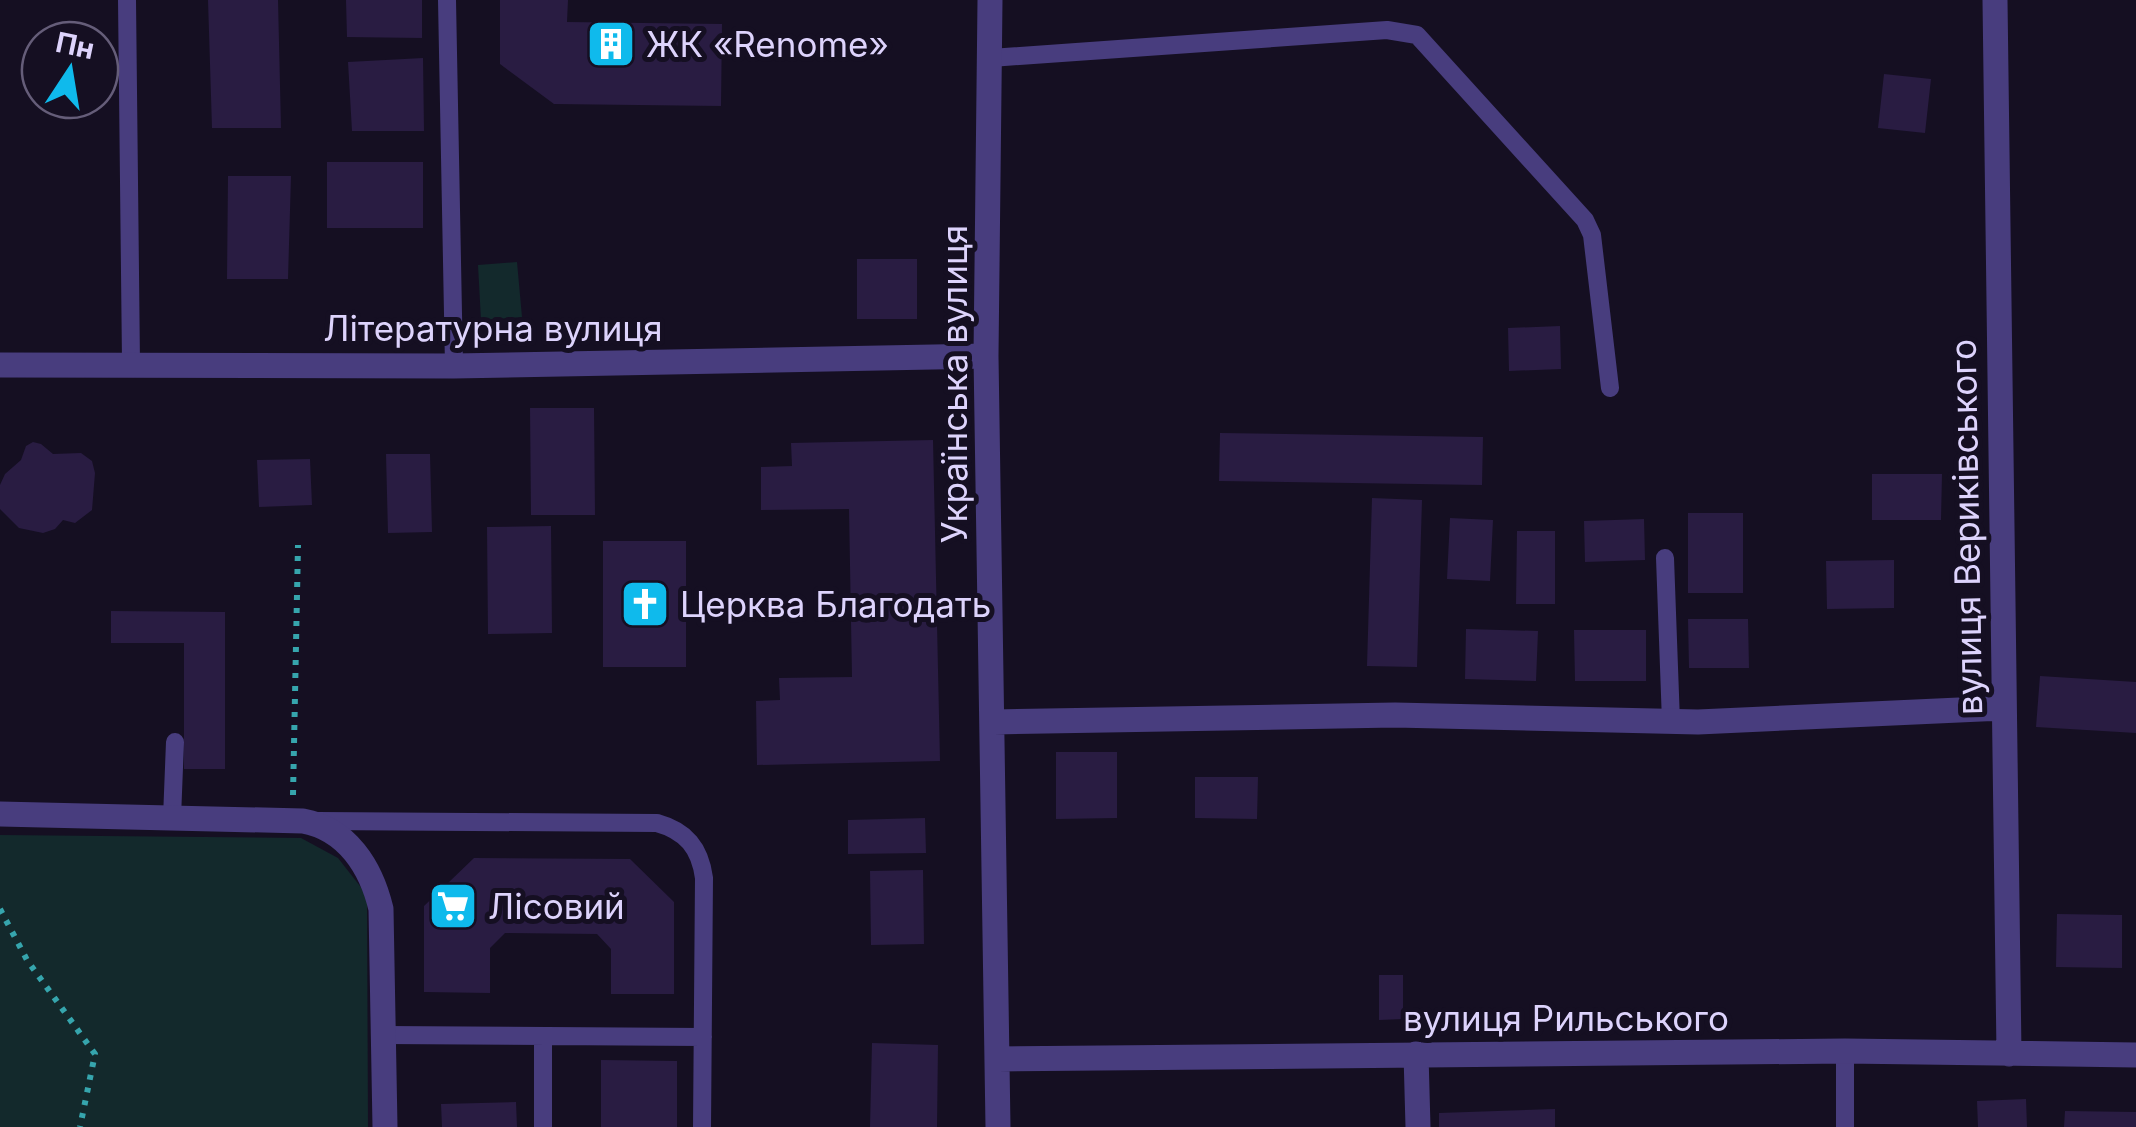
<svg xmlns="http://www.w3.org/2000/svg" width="2136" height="1127" font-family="Inter,sans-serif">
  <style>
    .green { fill: #13292c }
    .building { fill: #291c42 }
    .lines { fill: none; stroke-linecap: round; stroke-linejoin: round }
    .path { stroke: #36a5ad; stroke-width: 6; stroke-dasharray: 5 8; stroke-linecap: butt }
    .service { stroke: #483d7e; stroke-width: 18 }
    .minor { stroke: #483d7e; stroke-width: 25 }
    .labels { text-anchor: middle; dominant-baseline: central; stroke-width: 10; stroke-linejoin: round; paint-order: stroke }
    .poi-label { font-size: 35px; fill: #ddd3fc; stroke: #150f22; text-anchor: start }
    .street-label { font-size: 35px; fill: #ddd3fc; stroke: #150f22 }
  </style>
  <rect width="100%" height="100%" fill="#150f22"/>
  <!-- green -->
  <path class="green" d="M517 262 522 317 481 320 478 265Z
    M0 835 301 838 338 858 367 895 368 1127H0Z"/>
  <!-- building -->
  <path class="building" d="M208 0H278L281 128H212Z
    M346 0H422V38L347 37Z
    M500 0H568L567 22 722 24 721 106 554 104 500 64Z
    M423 58 424 131H352L348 62Z
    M1884 74 1931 79 1925 133 1878 128Z
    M327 162H423V228H327Z
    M228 176H291L288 279H227Z
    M857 259H917V319H857Z
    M1560 326 1561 369 1509 371 1508 328Z
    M530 408H594L595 515H531Z
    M1220 433 1483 437 1482 485 1219 481Z
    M933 440 940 761 757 765 756 701 780 700 779 678 852 677 849 509 761 510V467L792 466 791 443Z
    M33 442 41 444 53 454 81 453 92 461 95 473 92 510 75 523 63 520 55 529 43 533 19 528 0 509V485L5 474 21 460 26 446Z
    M386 454H430L432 532 388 533Z
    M310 459 312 505 259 507 257 460Z
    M1872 474H1942L1941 520H1872Z
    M1372 498 1422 500 1417 667 1367 666Z
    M1688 513H1743V593H1688Z
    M1450 518 1493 520 1490 581 1447 579Z
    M1644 519 1645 560 1585 562 1584 521Z
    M551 526 552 633 488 634 487 527Z
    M1517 531H1555V604H1516Z
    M603 541H686V667H603Z
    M1894 560V608L1827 609 1826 561Z
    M111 611 225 612V769H184V643H111Z
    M1688 619H1748L1749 668H1689Z
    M1466 629 1538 631 1536 681 1465 679Z
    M1574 630H1646V681H1575Z
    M2040 676 2136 682V733L2036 727Z
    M1056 752H1117V818L1056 819Z
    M1195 777H1258L1257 819 1195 818Z
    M925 818 926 853 848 854V820Z
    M474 858 630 859 674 902V994H611V949L597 934 505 933 490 948V993L424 992V906Z
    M923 870 924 944 871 945 870 871Z
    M2057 914 2122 915V968L2056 967Z
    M1379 975H1403V1019L1379 1020Z
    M872 1043 938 1045 937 1127H870Z
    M601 1060 677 1061V1127H601Z
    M2026 1099 2027 1127H1978L1977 1101Z
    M516 1102 517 1127H442L441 1104Z
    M1555 1109V1127H1439V1113Z
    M2065 1111 2136 1112V1127H2064Z"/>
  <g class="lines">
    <!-- path -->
    <path class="path" d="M293 795 298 545
      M0 909 27 960 95 1054 80 1127"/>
    <!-- service -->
    <path class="service" d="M127 0 131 363
      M447 0 454 366
      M991 58 1387 30 1417 35 1585 220 1592 235 1610 388
      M1665 558 1671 722
      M172 818 175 742
      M318 821 657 823C686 831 700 848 704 878L702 1127
      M384 1035 703 1037
      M543 1036V1127
      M1845 1051V1127"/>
    <!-- minor -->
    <path class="minor" d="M990 0 986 356 998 1127
      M1995 0 2009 1054
      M0 365 454 366 986 356
      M994 722 1395 715 1698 722 2003 708
      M0 814 303 821C347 829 371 867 381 909L385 1127
      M1416 1054 1418 1127
      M998 1059 1845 1051 2136 1055"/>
  </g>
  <!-- icons -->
  <defs>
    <g id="building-square" transform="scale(2.5)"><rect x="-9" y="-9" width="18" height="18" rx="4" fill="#0fbaec" stroke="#150f22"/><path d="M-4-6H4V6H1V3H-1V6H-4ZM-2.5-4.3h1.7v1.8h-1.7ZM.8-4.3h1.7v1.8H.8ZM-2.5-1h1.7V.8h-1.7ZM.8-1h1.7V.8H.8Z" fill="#fff"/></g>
    <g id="church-square" transform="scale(2.5)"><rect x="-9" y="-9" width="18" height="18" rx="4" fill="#0fbaec" stroke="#150f22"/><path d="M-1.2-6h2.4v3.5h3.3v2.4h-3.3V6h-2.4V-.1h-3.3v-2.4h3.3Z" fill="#fff"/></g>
    <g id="supermarket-square" transform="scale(2.5)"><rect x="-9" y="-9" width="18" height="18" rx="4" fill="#0fbaec" stroke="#150f22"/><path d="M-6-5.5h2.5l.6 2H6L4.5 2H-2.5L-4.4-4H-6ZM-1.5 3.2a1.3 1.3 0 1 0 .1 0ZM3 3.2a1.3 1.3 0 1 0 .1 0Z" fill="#fff"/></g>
  </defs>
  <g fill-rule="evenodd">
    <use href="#building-square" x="611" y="44"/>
    <use href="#church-square" x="645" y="604"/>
    <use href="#supermarket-square" x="453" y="906"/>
  </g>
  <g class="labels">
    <!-- poi labels -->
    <g class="poi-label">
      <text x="646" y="44">ЖК «Renome»</text>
      <text x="680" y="604">Церква Благодать</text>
      <text x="488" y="906">Лісовий</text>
    </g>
    <!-- street labels -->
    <g class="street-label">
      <text x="493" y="328">Літературна вулиця</text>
      <text transform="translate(954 384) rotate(-90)">Українська вулиця</text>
      <text transform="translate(1966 527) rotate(-91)">вулиця Вериківського</text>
      <text x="1566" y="1018">вулиця Рильського</text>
    </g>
  </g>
  <!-- north arrow -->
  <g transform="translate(70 70) rotate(12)"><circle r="48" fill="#150f22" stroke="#655d79" stroke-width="2.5"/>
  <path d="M0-8L18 38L0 25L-18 38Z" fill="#0fbaec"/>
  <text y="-15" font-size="28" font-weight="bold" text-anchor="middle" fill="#ddd3fc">Пн</text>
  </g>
</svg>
